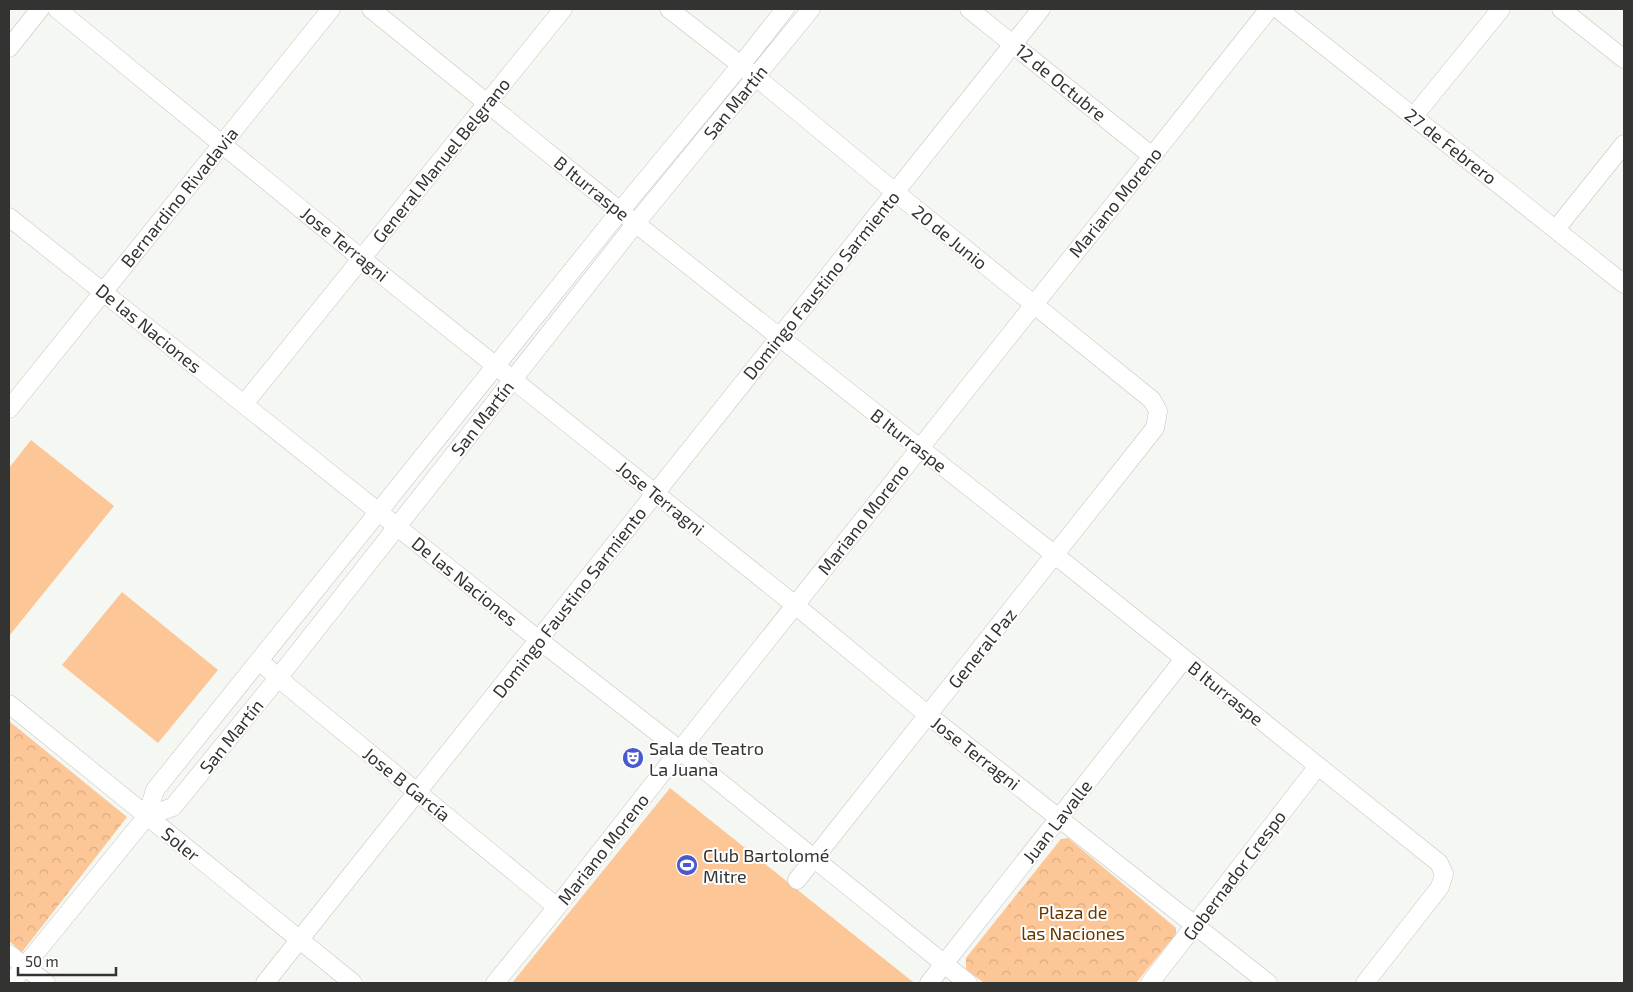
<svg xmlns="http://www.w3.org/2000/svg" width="1633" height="992" font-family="'Exo 2',sans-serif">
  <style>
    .park { fill: url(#park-crowns) }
    .pitch { fill: #fdc696 }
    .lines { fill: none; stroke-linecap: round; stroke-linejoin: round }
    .minor-casing { stroke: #c3c5bf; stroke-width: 19 }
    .minor { stroke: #fff; stroke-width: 18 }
    .labels { text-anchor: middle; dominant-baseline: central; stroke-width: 4; stroke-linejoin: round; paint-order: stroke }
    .street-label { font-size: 18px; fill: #333432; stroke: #fff }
    .poi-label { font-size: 18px; fill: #333432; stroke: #fff; text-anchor: start }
    .park-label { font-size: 18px; fill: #653700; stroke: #fff }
  </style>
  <defs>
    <pattern id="park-crowns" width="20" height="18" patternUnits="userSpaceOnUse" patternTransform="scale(1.25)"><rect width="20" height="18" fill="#fdc696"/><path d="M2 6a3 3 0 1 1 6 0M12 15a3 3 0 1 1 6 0" fill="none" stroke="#d9ab82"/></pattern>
  </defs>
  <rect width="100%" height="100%" fill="#f5f7f2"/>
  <!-- park -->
  <path class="park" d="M9 721 127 817 22 952 9 941Z
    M1068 838 1176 928V934L1136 983H984L966 969V958L1061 839Z"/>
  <!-- pitch -->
  <path class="pitch" d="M31 440 114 506 9 636V468Z
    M122 592 218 670 158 743 62 665Z
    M670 788 913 982 912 983H512Z"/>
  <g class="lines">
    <!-- minor casing -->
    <g class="minor-casing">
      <path id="minor" d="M57 9 362 259 795 605 928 715 1268 983
        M371 9 620 211 1055 555 1439 863 1444 874 1440 887 1365 983
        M669 9 756 77 895 192 1152 400 1158 411 1155 428 797 880
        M969 9 1152 156
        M1278 9 1624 284
        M1561 9 1624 59
        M9 48 40 9
        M1414 116 1501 9
        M9 217 539 640 680 750 968 983
        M1556 229 1624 144
        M244 404 563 9
        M9 409 331 9
        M259 660 278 678 557 907
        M9 704 353 983
        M147 816 173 807 278 678 636 223 811 9
        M9 954 46 983
        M11 983 147 816 155 790 620 211 741 65 785 9
        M265 983 1041 9
        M495 983 557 907 680 750 1269 9
        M929 983 1184 659
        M1150 983 1318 766"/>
    </g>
    <!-- minor -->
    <use href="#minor" class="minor"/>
  </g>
  <!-- icons -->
  <defs>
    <g id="theatre-disc" transform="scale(1.125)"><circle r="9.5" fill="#4b59cf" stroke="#fff"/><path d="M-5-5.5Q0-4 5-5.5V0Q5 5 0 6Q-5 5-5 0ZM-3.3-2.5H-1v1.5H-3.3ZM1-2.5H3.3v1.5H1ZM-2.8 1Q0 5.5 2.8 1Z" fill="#fff"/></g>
    <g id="stadium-disc" transform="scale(1.125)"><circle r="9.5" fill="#4b59cf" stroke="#fff"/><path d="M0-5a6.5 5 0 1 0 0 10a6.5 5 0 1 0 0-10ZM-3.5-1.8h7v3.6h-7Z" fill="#fff"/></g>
  </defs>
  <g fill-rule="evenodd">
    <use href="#theatre-disc" x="633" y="758"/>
    <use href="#stadium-disc" x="687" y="865"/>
  </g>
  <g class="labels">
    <!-- street labels -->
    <g class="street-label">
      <text transform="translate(1061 82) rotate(39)">12 de Octubre</text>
      <text transform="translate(735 102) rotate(-51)">San Martín</text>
      <text transform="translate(1451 146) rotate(38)">27 de Febrero</text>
      <text transform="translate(441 160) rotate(-51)">General Manuel Belgrano</text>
      <text transform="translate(592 188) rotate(39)">B Iturraspe</text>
      <text transform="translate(179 197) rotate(-51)">Bernardino Rivadavia</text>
      <text transform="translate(1115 202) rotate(-51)">Mariano Moreno</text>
      <text transform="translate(950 237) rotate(39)">20 de Junio</text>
      <text transform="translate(345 244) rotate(39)">Jose Terragni</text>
      <text transform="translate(821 285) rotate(-51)">Domingo Faustino Sarmiento</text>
      <text transform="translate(149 328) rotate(39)">De las Naciones</text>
      <text transform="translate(482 418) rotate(-52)">San Martín</text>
      <text transform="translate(909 440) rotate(38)">B Iturraspe</text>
      <text transform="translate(661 498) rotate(39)">Jose Terragni</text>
      <text transform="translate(863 519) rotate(-52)">Mariano Moreno</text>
      <text transform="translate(465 581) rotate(39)">De las Naciones</text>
      <text transform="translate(569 602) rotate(-52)">Domingo Faustino Sarmiento</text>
      <text transform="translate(982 648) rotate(-51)">General Paz</text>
      <text transform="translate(1226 693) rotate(39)">B Iturraspe</text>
      <text transform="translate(231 736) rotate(-51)">San Martín</text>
      <text transform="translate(976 753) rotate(38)">Jose Terragni</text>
      <text transform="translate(407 784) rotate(39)">Jose B García</text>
      <text transform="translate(1057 821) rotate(-52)">Juan Lavalle</text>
      <text transform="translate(181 844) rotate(39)">Soler</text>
      <text transform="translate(603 849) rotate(-52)">Mariano Moreno</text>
      <text transform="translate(1234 875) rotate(-53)">Gobernador Crespo</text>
    </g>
    <!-- poi labels -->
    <g class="poi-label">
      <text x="649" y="748">Sala de Teatro<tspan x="649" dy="21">La Juana</tspan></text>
      <text x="703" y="855">Club Bartolomé<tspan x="703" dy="21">Mitre</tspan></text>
    </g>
    <!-- park labels -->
    <g class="park-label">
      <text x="1073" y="912">Plaza de<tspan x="1073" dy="21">las Naciones</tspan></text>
    </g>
  </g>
  <!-- border -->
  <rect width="1633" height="992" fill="none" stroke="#333432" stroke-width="20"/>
  <!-- scale -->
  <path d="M18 967v8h98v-8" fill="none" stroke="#333432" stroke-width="2.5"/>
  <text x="25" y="967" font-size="15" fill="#333432" stroke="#ffffff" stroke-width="4" paint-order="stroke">50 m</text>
</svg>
